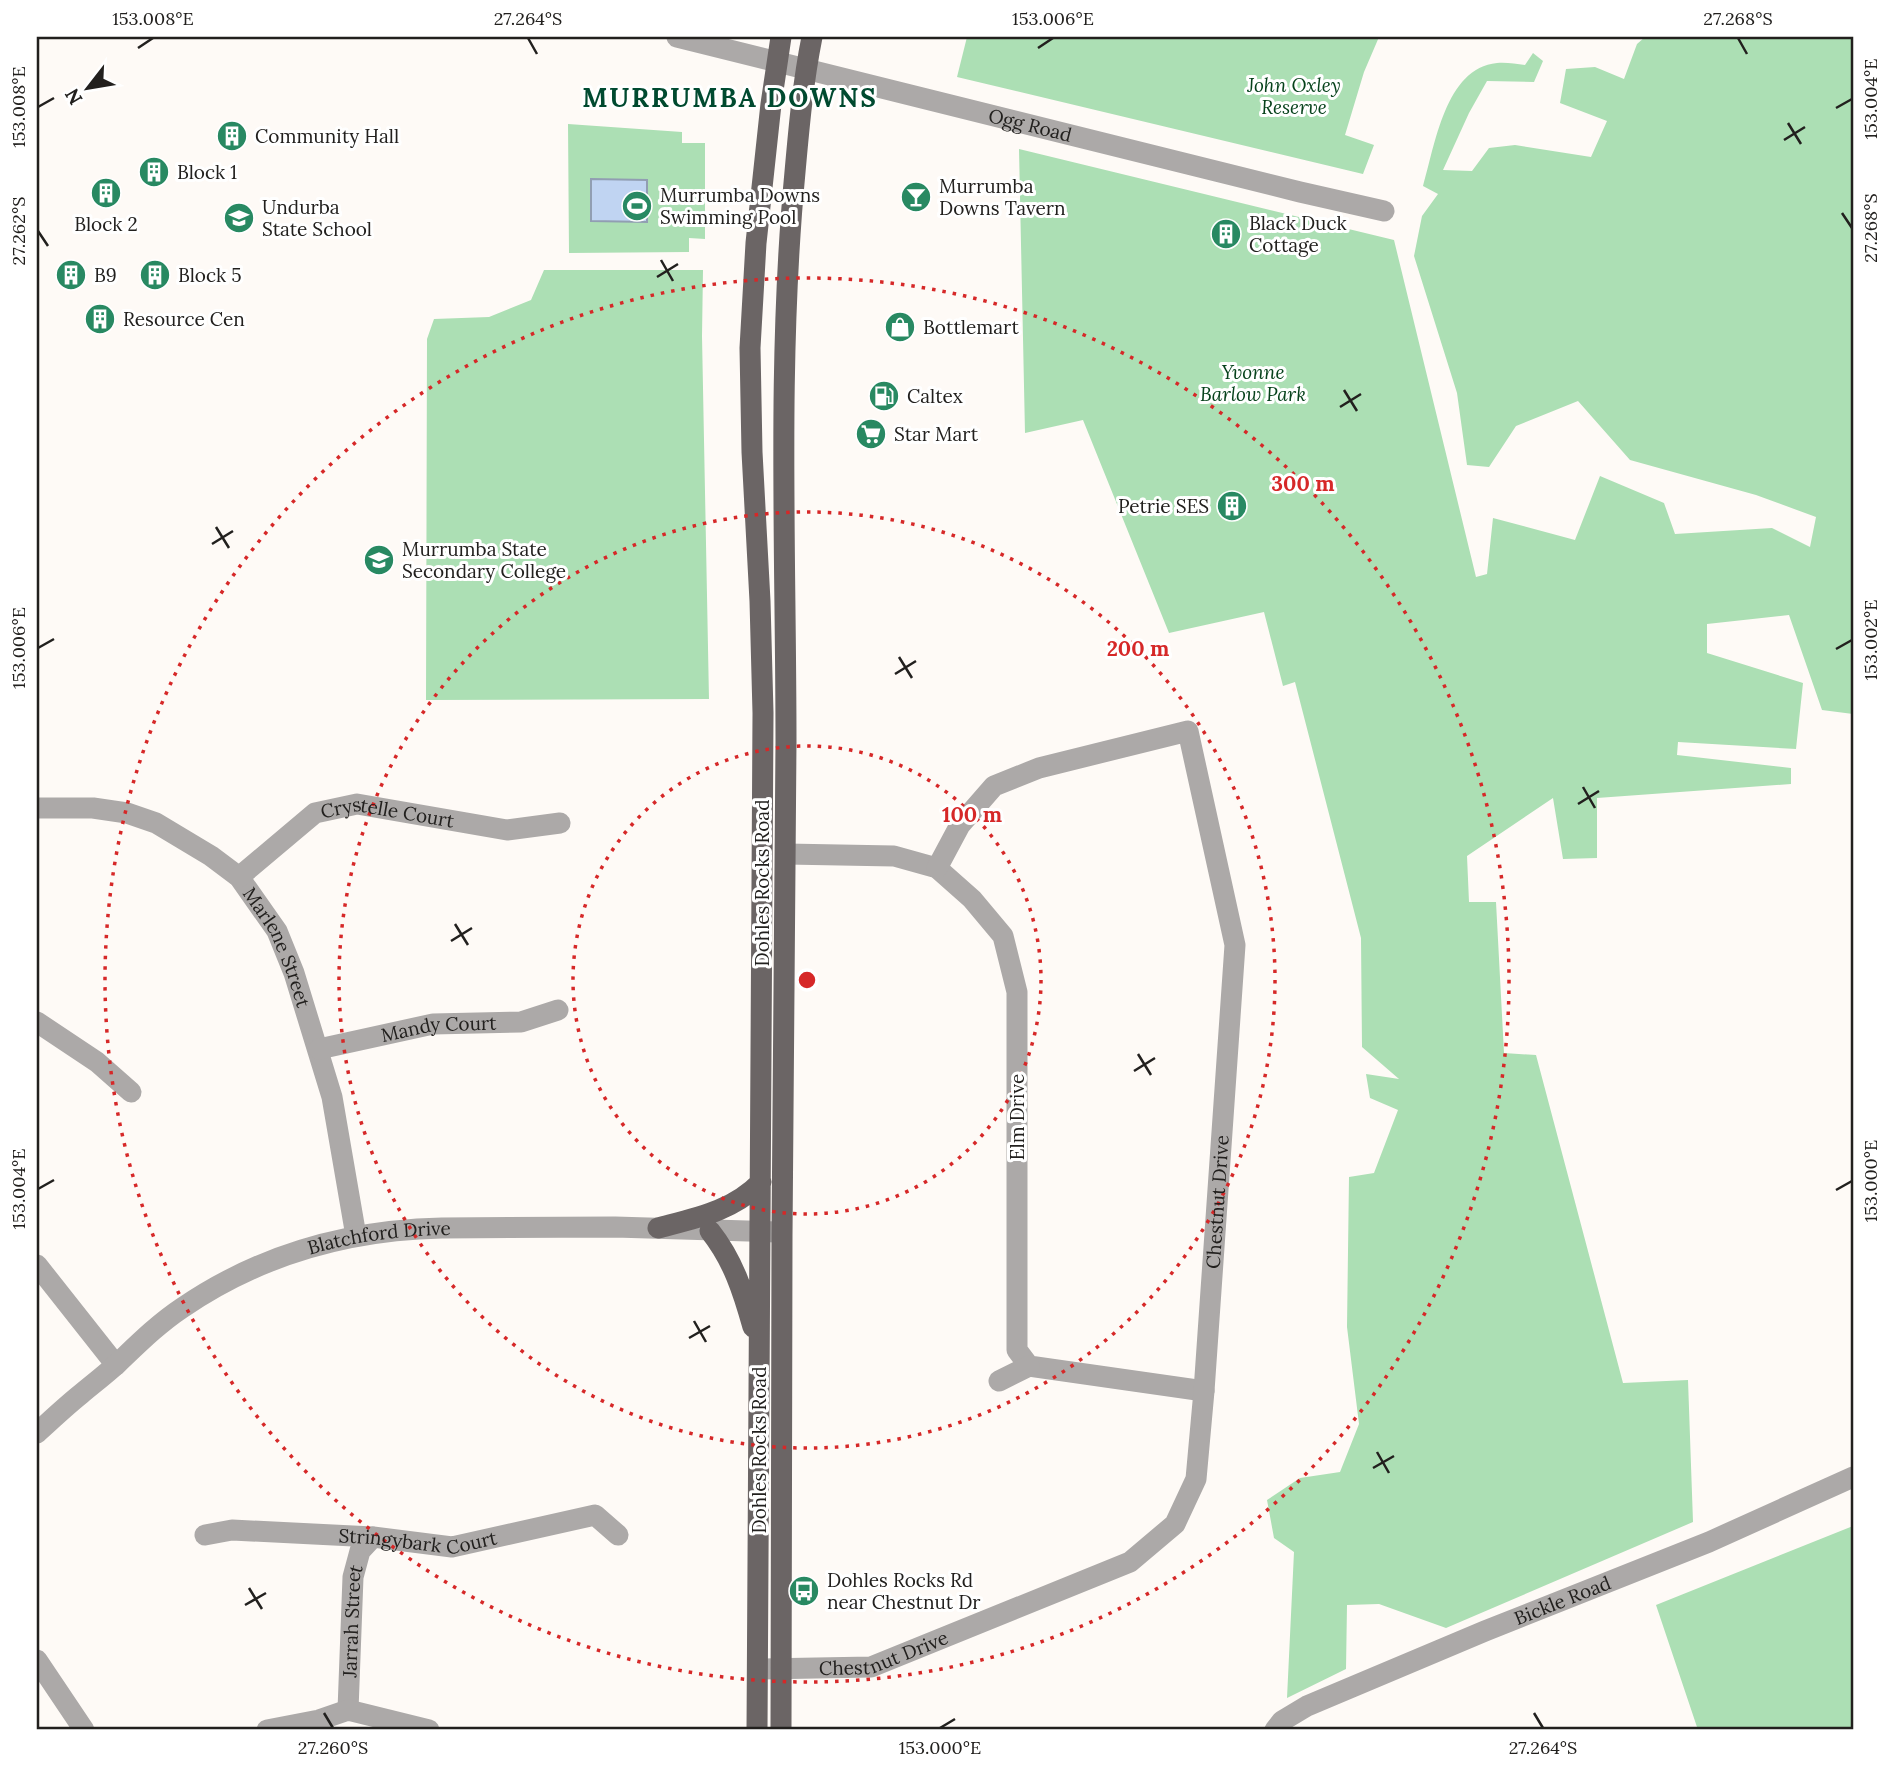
<svg xmlns="http://www.w3.org/2000/svg" width="1890" height="1767" font-family="Lora,serif">
  <style>
    .green { fill: #acdfb4 }
    .water { fill: #c0d4f2; stroke: #919eb2; stroke-width: 2 }
    .lines { fill: none; stroke-linecap: round; stroke-linejoin: round }
    .minor { stroke: #aca9a8; stroke-width: 21 }
    .major { stroke: #6b6565; stroke-width: 21 }
    .ticks { fill: none; stroke: #22201e; stroke-width: 2.5 }
    .ring { fill: none; stroke: #d62828; stroke-width: 3.5; stroke-dasharray: 3.5 7 }
    .labels { text-anchor: middle; dominant-baseline: central; stroke-width: 6; stroke-linejoin: round; paint-order: stroke }
    .park-label { font-size: 19px; font-style: italic; fill: #06421b; stroke: #fff }
    .street-label { font-size: 19px; fill: #22201e; stroke: #fff }
    .poi-label { font-size: 19px; fill: #22201e; stroke: #fff; text-anchor: start }
    .district-label { font-size: 26px; font-weight: bold; letter-spacing: 2px; fill: #004a30; stroke: #fff }
    .centre { fill: #d62828; stroke: #fff; stroke-width: 3.5 }
    .ring-label { font-size: 21px; text-anchor: middle; font-weight: bold; fill: #d62828; stroke: #fff; stroke-width: 6; stroke-linejoin: round; paint-order: stroke }
    .neatline { fill: none; stroke: #22201e; stroke-width: 2.5 }
    .ticks-label { font-size: 18px; text-anchor: middle; fill: #22201e }
  </style>
  <rect width="100%" height="100%" fill="#fefaf6"/>
  <!-- green -->
  <path class="green" d="M967 37H1379L1364 72 1345 135 1374 145 1363 174 957 77Z
    M1645 37H1853V714L1822 710 1789 615 1707 624V653L1803 683 1796 749 1678 742 1677 755 1791 768V784L1597 798V858L1563 859 1553 798 1467 856 1469 902H1496L1504 1053 1536 1055 1623 1383 1688 1380 1693 1522 1446 1628 1379 1604 1347 1605 1346 1669 1287 1698 1294 1552 1274 1538 1267 1500 1300 1478 1340 1472 1359 1424 1347 1327 1349 1177 1374 1173 1398 1110 1370 1098 1366 1074 1399 1079 1362 1047 1361 938 1295 682 1283 686 1264 612 1169 633 1083 420 1025 433 1019 149 1394 240 1476 577 1487 574 1493 518 1575 540 1600 476 1664 503 1675 534 1772 528 1810 547 1816 517 1756 495 1630 460 1578 401 1516 426 1489 467 1467 465 1457 393 1414 256 1422 216 1438 194 1423 186C1435 146 1445 68 1497 63 1506 62 1516 64 1525 65L1533 53 1543 61 1534 82 1487 81 1469 113 1443 170 1472 171 1489 148 1515 145 1591 157 1607 121 1560 103 1566 69 1595 67 1624 79 1637 44Z
    M568 124 682 132V143H705V239L689 238V252L569 253Z
    M544 270H703L702 336 709 699 426 700 427 339 434 319 489 317 531 300Z
    M1853 1526V1730H1698L1656 1605Z"/>
  <!-- water -->
  <path class="water" d="M591 179 647 180V222L591 221Z"/>
  <g class="lines">
    <!-- minor -->
    <g class="minor">
      <path id="s1" d="M677 37 1300 192 1384 211"/>
      <path id="s2" d="M37 808H93L127 813 156 823 211 856 239 877 277 931 294 973 332 1097 356 1236"/>
      <path d="M786 854 894 856 937 868 972 899 1003 936 1017 992V1350L1029 1366 1204 1391"/>
      <path id="s3" d="M239 877 315 813 357 804 507 830 560 823"/>
      <path d="M37 1022 97 1062 131 1092"/>
      <path id="s4" d="M319 1049 433 1024 521 1022 558 1010"/>
      <path d="M37 1265 116 1365"/>
      <path d="M999 1381 1029 1366"/>
      <path id="s5" d="M37 1433C51 1420 66 1406 81 1394 93 1384 106 1374 118 1363 138 1344 158 1324 182 1308 261 1254 347 1230 442 1228L615 1227 777 1232"/>
      <path id="s6" d="M205 1535 232 1530 373 1537 452 1547 595 1515 618 1535"/>
      <path d="M37 1660 84 1730"/>
      <path id="s7" d="M758 1669 871 1667 1130 1562 1175 1524 1196 1479 1204 1391 1235 945 1188 731 1039 768 994 786 960 825 937 868"/>
      <path id="s8" d="M348 1710 353 1577 360 1551 373 1537"/>
      <path d="M267 1730 319 1720 348 1710 429 1730"/>
      <path id="s9" d="M1275 1730 1282 1721 1307 1706 1485 1631 1709 1542 1853 1477"/>
    </g>
    <!-- major -->
    <path class="major" d="M658 1228C696 1218 733 1211 761 1182
      M710 1231C733 1260 743 1291 753 1327
      M757 1730 763 713 760 601 752 452 750 348 756 243 771 104 781 37
      M781 1730C782 1566 781 1401 782 1236 784 1072 786 907 786 742 786 552 777 362 795 172 799 127 803 82 812 37"/>
  </g>
  <!-- ticks -->
  <path class="ticks" d="M528 38 537 54M1738 38 1747 54M138 48 153 38M1038 48 1053 38M38 107 54 98M1836 108 1852 99M1788 123 1801 144M1784 140 1805 127M1842 213 1852 228M38 231 48 246M661 260 673 281M657 277 678 264M1344 390 1357 411M1340 407 1361 394M216 527 229 548M212 544 233 531M38 648 54 639M1836 649 1852 640M899 657 912 678M895 674 916 661M1583 787 1595 808M1578 804 1599 791M455 924 468 945M451 941 472 928M1138 1054 1151 1075M1134 1071 1155 1058M38 1189 54 1180M1836 1190 1852 1181M694 1321 706 1342M689 1338 710 1326M1377 1452 1389 1473M1373 1468 1394 1456M249 1588 262 1609M245 1605 266 1593M324 1713 333 1728M1534 1713 1543 1728M940 1728 955 1719"/>
  <!-- distance rings -->
  <g class="ring">
    <circle cx="807" cy="980" r="234"/>
    <circle cx="807" cy="980" r="468"/>
    <circle cx="807" cy="980" r="702"/>
  </g>
  <!-- icons -->
  <defs>
    <g id="building-disc" transform="scale(1.575)"><circle r="9.5" fill="#288962" stroke="#fff"/><path d="M-4-6H4V6H1V3H-1V6H-4ZM-2.5-4.3h1.7v1.8h-1.7ZM.8-4.3h1.7v1.8H.8ZM-2.5-1h1.7V.8h-1.7ZM.8-1h1.7V.8H.8Z" fill="#fff"/></g>
    <g id="bar-disc" transform="scale(1.575)"><circle r="9.5" fill="#288962" stroke="#fff"/><path d="M-6-5H6L.8 .8V4.5H3.5V6h-7V4.5H-.8V.8Z" fill="#fff"/></g>
    <g id="stadium-disc" transform="scale(1.575)"><circle r="9.5" fill="#288962" stroke="#fff"/><path d="M0-5a6.5 5 0 1 0 0 10a6.5 5 0 1 0 0-10ZM-3.5-1.8h7v3.6h-7Z" fill="#fff"/></g>
    <g id="school-disc" transform="scale(1.575)"><circle r="9.5" fill="#288962" stroke="#fff"/><path d="M0-5L7-2L0 1L-7-2ZM-4 1L0 2.5L4 1V4Q0 6-4 4Z" fill="#fff"/></g>
    <g id="shop-disc" transform="scale(1.575)"><circle r="9.5" fill="#288962" stroke="#fff"/><path d="M-5-2.5h2.3a2.7 3.5 0 0 1 5.4 0H5L5.5 6h-11ZM-1.5-2.5h3a1.5 2.3 0 0 0-3 0Z" fill="#fff"/></g>
    <g id="fuel-disc" transform="scale(1.575)"><circle r="9.5" fill="#288962" stroke="#fff"/><path d="M-5.5-6h7V0h2V4h1.3V-2.5L3-4.5l.8-.8L6-3V5H2.5V1h-1V6h-7ZM-4.2-4.7v3.2H.2V-4.7Z" fill="#fff"/></g>
    <g id="supermarket-disc" transform="scale(1.575)"><circle r="9.5" fill="#288962" stroke="#fff"/><path d="M-6-5.5h2.5l.6 2H6L4.5 2H-2.5L-4.4-4H-6ZM-1.5 3.2a1.3 1.3 0 1 0 .1 0ZM3 3.2a1.3 1.3 0 1 0 .1 0Z" fill="#fff"/></g>
    <g id="bus-disc" transform="scale(1.575)"><circle r="9.5" fill="#288962" stroke="#fff"/><path d="M-5-6H5V4H4V6H2V4H-2V6H-4V4H-5ZM-3.5-4V0h7V-4ZM-3.5 1.2v1.5H-2V1.2ZM2 1.2v1.5H3.5V1.2Z" fill="#fff"/></g>
  </defs>
  <g fill-rule="evenodd">
    <use href="#building-disc" x="232" y="136"/>
    <use href="#building-disc" x="154" y="172"/>
    <use href="#building-disc" x="106" y="193"/>
    <use href="#bar-disc" x="916" y="197"/>
    <use href="#stadium-disc" x="637" y="206"/>
    <use href="#school-disc" x="239" y="218"/>
    <use href="#building-disc" x="1226" y="234"/>
    <use href="#building-disc" x="71" y="275"/>
    <use href="#building-disc" x="155" y="275"/>
    <use href="#building-disc" x="100" y="319"/>
    <use href="#shop-disc" x="900" y="327"/>
    <use href="#fuel-disc" x="884" y="396"/>
    <use href="#supermarket-disc" x="871" y="434"/>
    <use href="#building-disc" x="1232" y="506"/>
    <use href="#school-disc" x="379" y="560"/>
    <use href="#bus-disc" x="804" y="1591"/>
  </g>
  <g class="labels">
    <!-- park labels -->
    <g class="park-label">
      <text x="1294" y="85">John Oxley<tspan x="1294" dy="22">Reserve</tspan></text>
      <text x="1253" y="372">Yvonne<tspan x="1253" dy="22">Barlow Park</tspan></text>
    </g>
    <!-- street labels -->
    <g class="street-label">
      <text stroke="none"><textPath href="#s1" startOffset="364">Ogg Road</textPath></text>
      <text stroke="none"><textPath href="#s3" startOffset="173">Crystelle Court</textPath></text>
      <text transform="translate(762 883) rotate(-90)">Dohles Rocks Road</text>
      <text stroke="none"><textPath href="#s2" startOffset="301">Marlene Street</textPath></text>
      <text stroke="none"><textPath href="#s4" startOffset="122">Mandy Court</textPath></text>
      <text transform="translate(1017 1117) rotate(-90)">Elm Drive</text>
      <text stroke="none"><textPath href="#s7" startOffset="779">Chestnut Drive</textPath></text>
      <text stroke="none"><textPath href="#s5" startOffset="404">Blatchford Drive</textPath></text>
      <text transform="translate(759 1450) rotate(-90)">Dohles Rocks Road</text>
      <text stroke="none"><textPath href="#s6" startOffset="214">Stringybark Court</textPath></text>
      <text stroke="none"><textPath href="#s9" startOffset="317">Bickle Road</textPath></text>
      <text stroke="none"><textPath href="#s8" startOffset="89">Jarrah Street</textPath></text>
      <text stroke="none"><textPath href="#s7" startOffset="128">Chestnut Drive</textPath></text>
    </g>
    <!-- poi labels -->
    <g class="poi-label">
      <text x="255" y="136">Community Hall</text>
      <text x="177" y="172">Block 1</text>
      <text x="939" y="186">Murrumba<tspan x="939" dy="22">Downs Tavern</tspan></text>
      <text x="660" y="195">Murrumba Downs<tspan x="660" dy="22">Swimming Pool</tspan></text>
      <text x="262" y="207">Undurba<tspan x="262" dy="22">State School</tspan></text>
      <text x="1249" y="223">Black Duck<tspan x="1249" dy="22">Cottage</tspan></text>
      <text x="106" y="224" text-anchor="middle">Block 2</text>
      <text x="94" y="275">B9</text>
      <text x="178" y="275">Block 5</text>
      <text x="123" y="319">Resource Cen</text>
      <text x="923" y="327">Bottlemart</text>
      <text x="907" y="396">Caltex</text>
      <text x="894" y="434">Star Mart</text>
      <text x="1209" y="506" text-anchor="end">Petrie SES</text>
      <text x="402" y="549">Murrumba State<tspan x="402" dy="22">Secondary College</tspan></text>
      <text x="827" y="1580">Dohles Rocks Rd<tspan x="827" dy="22">near Chestnut Dr</tspan></text>
    </g>
    <!-- district labels -->
    <g class="district-label">
      <text x="730" y="97">MURRUMBA DOWNS</text>
    </g>
  </g>
  <circle cx="807" cy="980" r="10" class="centre"/>
  <g class="ring-label">
    <text x="1303" y="491">300 m</text>
    <text x="1138" y="656">200 m</text>
    <text x="972" y="822">100 m</text>
  </g>
  <!-- border -->
  <rect width="1890" height="1767" fill="none" stroke="#ffffff" stroke-width="77"/>
  <!-- north arrow -->
  <g transform="translate(88 88) rotate(239)" stroke="#ffffff" stroke-width="5" paint-order="stroke">
  <path d="M0-5L12 26L0 18L-12 26Z" fill="#22201e"/>
  <text y="-10" font-size="19" font-weight="bold" text-anchor="middle" fill="#22201e">N</text>
  </g>
  <rect x="38" y="38" width="1814" height="1690" class="neatline"/>
  <g class="ticks-label">
    <text x="153" y="25">153.008°E</text>
    <text x="528" y="25">27.264°S</text>
    <text x="1053" y="25">153.006°E</text>
    <text x="1738" y="25">27.268°S</text>
    <text transform="translate(1871 99) rotate(-90)" y="6">153.004°E</text>
    <text transform="translate(19 107) rotate(-90)" y="6">153.008°E</text>
    <text transform="translate(1871 228) rotate(-90)" y="6">27.268°S</text>
    <text transform="translate(19 231) rotate(-90)" y="6">27.262°S</text>
    <text transform="translate(1871 640) rotate(-90)" y="6">153.002°E</text>
    <text transform="translate(19 648) rotate(-90)" y="6">153.006°E</text>
    <text transform="translate(1871 1181) rotate(-90)" y="6">153.000°E</text>
    <text transform="translate(19 1189) rotate(-90)" y="6">153.004°E</text>
    <text x="333" y="1754">27.260°S</text>
    <text x="940" y="1754">153.000°E</text>
    <text x="1543" y="1754">27.264°S</text>
  </g>
</svg>
